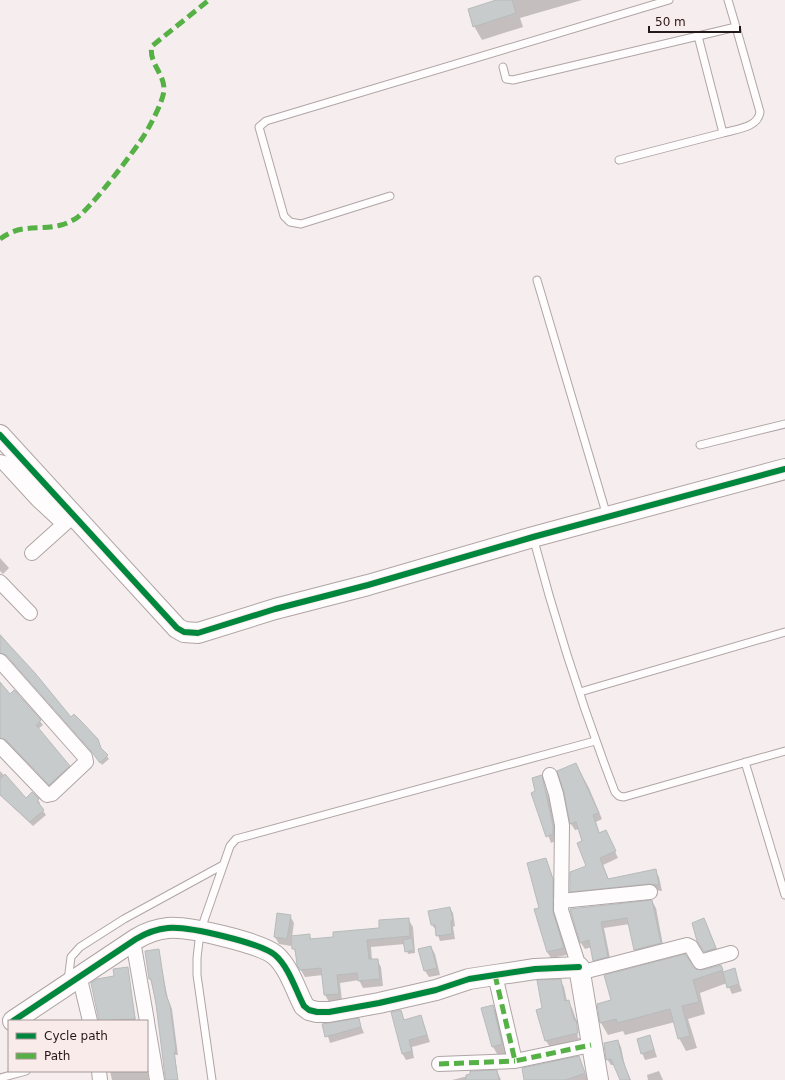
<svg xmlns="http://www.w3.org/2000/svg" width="785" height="1080" font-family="'DejaVu Sans',sans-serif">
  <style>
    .shadow { fill: #0003 }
    .building { fill: #c7cbcb; stroke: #b7bbbb }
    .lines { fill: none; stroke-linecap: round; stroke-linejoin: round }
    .lane-casing { stroke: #b0a5a6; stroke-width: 9 }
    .street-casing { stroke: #b0a5a6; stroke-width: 16 }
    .secondary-casing { stroke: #b0a5a6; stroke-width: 22 }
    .lane { stroke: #fefcfc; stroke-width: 7 }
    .street { stroke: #fefcfc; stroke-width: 14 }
    .secondary { stroke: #fefcfc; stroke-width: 20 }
    .quiet { stroke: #55b145; stroke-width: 5; stroke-dasharray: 10 5; stroke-linecap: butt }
    .cycleway-casing { stroke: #faebeb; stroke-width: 8 }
    .cycleway { stroke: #00873e; stroke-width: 6 }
  </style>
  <rect width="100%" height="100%" fill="#f6eeee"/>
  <!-- shadow -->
  <path class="shadow" d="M499 0H582L520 18 523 27 482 40 474 26Z
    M0 558 9 568 3 574 0 571Z
    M0 634 71 718 107 756 109 759 102 765 94 754 9 658 0 653Z
    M0 684 10 695 14 691 40 721 43 725 38 729 71 770 52 788 9 744 0 742Z
    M576 764 589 788 602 819 596 822 600 834 606 831 618 858 603 865 609 880 655 870 659 877 662 891 653 890 574 898 571 891 587 866 579 829 575 830 571 824 565 792Z
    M0 771 26 799 38 800 40 803 39 805 46 815 33 826 0 795Z
    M541 776 551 804 556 841 551 843 532 793 537 792Z
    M546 859 556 886V920L567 955 551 958 547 952 540 908Z
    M652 901 656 908 664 950 639 956 635 949 630 924 604 928 611 963 598 967 594 960 592 947 585 949 581 943 571 910Z
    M450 908 453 913 455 926 453 927 455 939 440 941 436 930 432 925Z
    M278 914 290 916 294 923 292 937 309 935 312 940 334 938 381 928 408 919 413 927 415 953 408 954 405 944 371 947 372 960H377L381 967 383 986 363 988 359 980 340 983 342 1001 329 1002 325 995 323 975 305 977 298 965 292 940 291 946 279 944 275 937Z
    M707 925 719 954 708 957 702 948Z
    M431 947 435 954 440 975 429 977 425 971 420 950Z
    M158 950 168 999 172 1009 178 1055H175L178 1080H167L157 1004 150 978Z
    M721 966 724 972 734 970 742 991 732 994 727 983 700 993 705 1014 688 1019 697 1048 686 1051 679 1038 675 1022 625 1035 623 1031 608 1035 601 1023 598 1005 695 970 702 971Z
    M127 968 136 1021H100L92 984 115 977Z
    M560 980 564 987 567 1001 572 1008 578 1025 576 1023 578 1038H580L578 1025 581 1039 550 1047 546 1041 543 1009Z
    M493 1006 498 1016 507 1054 499 1057 493 1047Z
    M400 1011 405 1021 421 1016 430 1042 412 1047 414 1058 406 1060 402 1053Z
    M358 1019 364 1033 330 1043 324 1024Z
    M650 1036 657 1057 645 1060 642 1053Z
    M618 1041 621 1047 625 1066 631 1080H621L615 1065H611L607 1059Z
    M579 1057 588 1080H525Z
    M147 1070 149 1080H112L110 1071Z
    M497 1071 501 1080H452L472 1075Z
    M659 1071 663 1080H648L647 1075Z"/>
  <!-- building -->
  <path class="building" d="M496 0H512L516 13 473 27 468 9Z
    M0 635 35 673 71 717 74 714 80 720 98 739 101 748 108 755 100 763 91 751 6 655 0 653Z
    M0 682 10 694 14 690 41 720 36 725 70 766 49 785 6 740 0 738Z
    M576 763 599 813 593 815 599 833 606 830 616 851 600 858 608 879 656 869 659 885 649 884 570 892V872L586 866 577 843 582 841 576 822 570 824 564 792 557 771Z
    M5 774 26 798 32 792 39 799 37 801 44 810 30 822 0 795V779Z
    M542 775 553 826V834L546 837 531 793 535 791 532 778Z
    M546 858 553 879V912L564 948 547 952 534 909 539 908 527 863Z
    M652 900 661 943 634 950 627 918 601 922 608 957 593 961 589 940 580 943 570 909Z
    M450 907 453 921H451L452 934 436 936 435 925H431L428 911Z
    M277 913 291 915 287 939 274 937Z
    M409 918 410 936 367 940 369 959H378L380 979 358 981 357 973 337 975 339 994 324 995 321 968 300 970 297 965 295 949H292L291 936 310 934V939L333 937V932L379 928V920Z
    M704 918 716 948 704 952 697 941 692 923Z
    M412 938 414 950 405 952 403 940Z
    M431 946 437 968 424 971 418 949Z
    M159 949 166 995 170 1005 176 1052H174L178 1080H166L165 1076 156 1004 151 979H149L145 951Z
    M685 954 696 969 702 970 721 965 723 970 693 980 699 1002 682 1006 690 1036 678 1039 670 1009 617 1023 616 1019 600 1023 597 1004 611 1000 604 975Z
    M128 967 135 1019 99 1021 91 983 97 979 114 976 113 969Z
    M735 968 739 984 727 988 723 972Z
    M561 979 565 1001 569 1000 574 1020H576L578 1033 545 1041 536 1010 542 1008 537 980Z
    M493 1005 502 1044 492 1047 481 1008Z
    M401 1010 404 1020 421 1015 427 1035 409 1040 412 1051 402 1054 391 1012Z
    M359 1018 361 1027 325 1037 322 1024Z
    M650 1035 654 1050 641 1054 637 1039Z
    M618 1040 622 1058 630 1080H620L611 1059 606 1060 604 1043Z
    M579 1056 585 1073 566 1080H524L522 1068Z
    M497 1070 499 1080H466V1075L470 1074V1071Z"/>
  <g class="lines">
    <!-- lane casing -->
    <g class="lane-casing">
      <path id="lane" d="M698 36 723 133C736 129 758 128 760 112L736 27
        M503 67 506 79 513 80 736 27 728 0
        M619 160 723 133
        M390 196 301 224 290 222 284 216 259 127 266 121 669 0
        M537 280 607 516
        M700 445 785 424
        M533 537C556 624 583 709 615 792L619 796 624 797 785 751
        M580 692 785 632
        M745 762 785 895
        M68 981 71 957 80 947 124 919 223 865
        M0 1078 26 1071
        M212 1080 197 975V958L200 932 230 846 236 839 595 741"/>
    </g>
    <!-- street casing -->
    <g class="street-casing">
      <path id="street" d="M0 462 4 463 38 500 64 524
        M32 553 71 518
        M0 582 30 613
        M0 661 85 757 86 762 52 794 47 795 0 746
        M550 775 556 794 562 825 561 910 579 967
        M561 901 650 892
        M133 941 147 1021
        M579 973 687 945 691 947 700 962 731 953
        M79 975 90 1021
        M495 975 515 1061 591 1045
        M147 1022 157 1080
        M439 1064 515 1061
        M99 1071 100 1080"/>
    </g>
    <!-- secondary casing -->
    <g class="secondary-casing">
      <path id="secondary" d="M0 435 177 628 184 632 198 633 275 609 368 585 533 537 785 469
        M13 1021 136 939C146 933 157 929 168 928 189 926 260 943 275 955 289 967 296 991 304 1006L309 1010 317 1012H329L379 1003 436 990 469 979 495 975 535 969 579 967 598 1080"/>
    </g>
    <!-- lane -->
    <use href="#lane" class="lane"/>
    <!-- street -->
    <use href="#street" class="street"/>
    <!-- secondary -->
    <use href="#secondary" class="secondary"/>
    <!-- quiet -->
    <path class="quiet" d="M0 239C21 223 38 231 61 225 66 224 71 221 75 219 88 212 136 149 145 134 151 124 164 100 164 89 164 73 148 62 152 46L209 0
      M495 975 515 1061 591 1045
      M439 1064 515 1061"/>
    <!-- cycleway casing -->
    <g class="cycleway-casing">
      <path id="cycleway" d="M0 435 177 628 184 632 198 633 275 609 368 585 533 537 785 469
        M13 1021 136 939C146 933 157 929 168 928 189 926 260 943 275 955 289 967 296 991 304 1006L309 1010 317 1012H329L379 1003 436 990 469 979 495 975 535 969 579 967"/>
    </g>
    <!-- cycleway -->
    <use href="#cycleway" class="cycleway"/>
  </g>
  <!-- legend -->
  <rect x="8" y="1020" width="140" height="52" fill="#faebeb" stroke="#a59797"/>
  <rect x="16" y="1033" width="20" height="6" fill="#00873e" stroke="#a59797"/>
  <text x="44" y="1040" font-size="12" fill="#251819">Cycle path</text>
  <rect x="16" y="1053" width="20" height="6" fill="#55b145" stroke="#a59797"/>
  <text x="44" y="1060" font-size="12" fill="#251819">Path</text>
  <!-- scale -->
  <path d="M649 26v6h91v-6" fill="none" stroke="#251819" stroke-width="2"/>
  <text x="655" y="26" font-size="12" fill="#251819" stroke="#faebeb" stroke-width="3" paint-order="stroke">50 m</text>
</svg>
